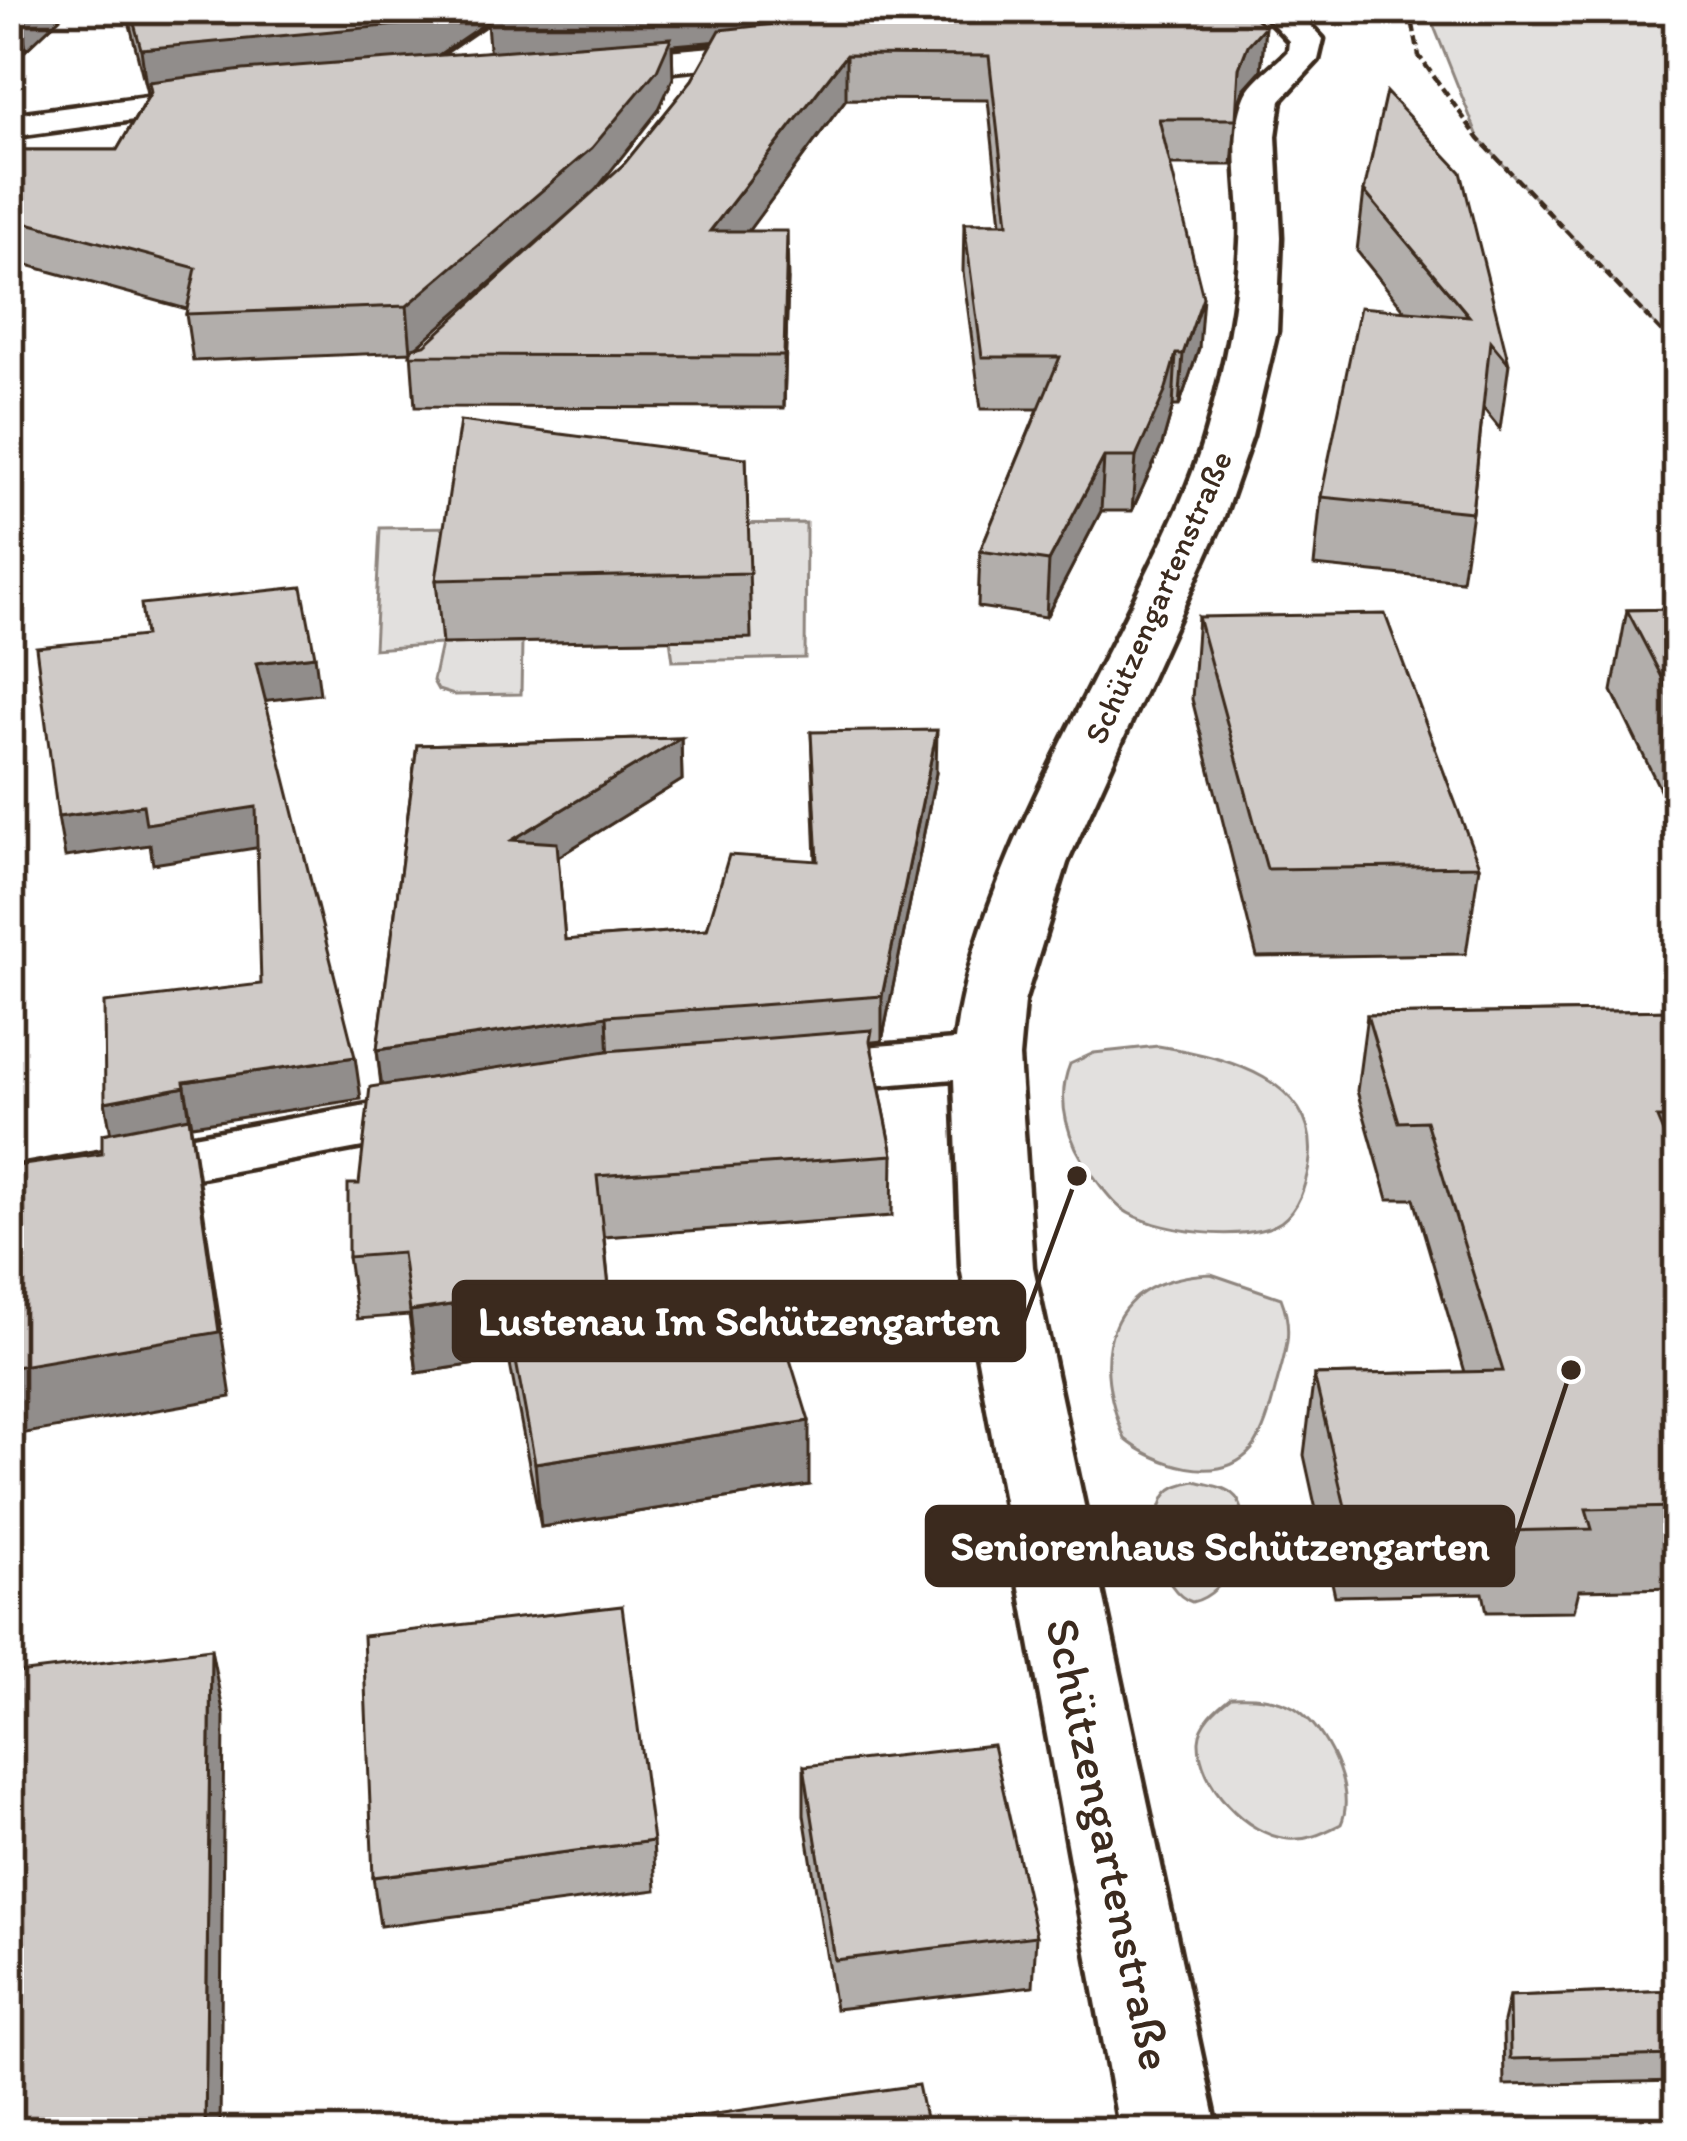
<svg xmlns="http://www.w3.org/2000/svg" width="1687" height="2141" font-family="Itim,sans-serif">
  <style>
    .green { fill: #e2e0de; stroke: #8e857e; stroke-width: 3 }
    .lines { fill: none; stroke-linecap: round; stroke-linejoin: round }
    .street-casing { stroke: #3b2a1e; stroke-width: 9 }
    .street { fill: #fff; fill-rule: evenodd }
    .rail-far1 { stroke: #3b2a1e; stroke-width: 4.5; stroke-dasharray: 10 4.5; stroke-linecap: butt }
    .rail { stroke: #3b2a1e; stroke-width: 8; stroke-dasharray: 14 8; stroke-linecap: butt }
    .wall { fill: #b2aeab; stroke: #3b2a1e; stroke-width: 3; fill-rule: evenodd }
    .shaded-wall { fill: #918d8b; stroke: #3b2a1e; stroke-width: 3 }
    .building { fill: #cfcac7; stroke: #3b2a1e; stroke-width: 3 }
    .labels { text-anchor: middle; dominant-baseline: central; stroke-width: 10; stroke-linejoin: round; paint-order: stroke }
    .far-street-label { font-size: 33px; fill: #3b2a1e; stroke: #fff }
    .near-street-label { font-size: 48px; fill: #3b2a1e; stroke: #fff }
    .leader { fill: none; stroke: #3b2a1e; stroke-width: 4.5 }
    .callout-dot { fill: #3b2a1e; stroke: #fff; stroke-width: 4.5 }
    .callout { fill: #3b2a1e; stroke: #3b2a1e; stroke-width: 4.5 }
    .callout-label { font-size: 42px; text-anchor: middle; font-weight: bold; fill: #fff }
  </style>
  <rect width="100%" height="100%" fill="#fff"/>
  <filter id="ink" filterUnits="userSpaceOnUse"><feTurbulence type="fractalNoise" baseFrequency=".00833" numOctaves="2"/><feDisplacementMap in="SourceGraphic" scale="24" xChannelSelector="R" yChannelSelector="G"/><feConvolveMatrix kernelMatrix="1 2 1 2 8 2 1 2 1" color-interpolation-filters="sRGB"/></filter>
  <g filter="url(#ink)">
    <!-- green -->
    <path class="green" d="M1427 9H1678V349L1479 139Z
      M806 523 805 658 673 661 670 639 751 638 442 644 522 643 521 694 454 695 438 690 433 681 441 644 374 649 380 528Z
      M1158 1046C1223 1056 1324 1080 1309 1166 1305 1186 1299 1209 1281 1222 1248 1244 1153 1232 1122 1209 1110 1200 1100 1185 1092 1174 1068 1142 1055 1101 1070 1064L1094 1053Z
      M1211 1274 1281 1298C1293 1328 1287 1348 1278 1379 1272 1401 1266 1431 1252 1449 1220 1487 1155 1464 1125 1439 1089 1352 1106 1279 1211 1274Z
      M1195 1481C1209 1485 1229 1486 1238 1500 1257 1533 1228 1595 1192 1602 1159 1591 1150 1529 1163 1500 1169 1486 1182 1484 1195 1481Z
      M1231 1697C1253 1696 1275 1697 1295 1708 1325 1727 1357 1790 1341 1824 1323 1833 1308 1841 1288 1839 1246 1835 1198 1784 1199 1741 1200 1722 1217 1708 1231 1697Z"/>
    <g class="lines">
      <!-- street casing -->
      <g class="street-casing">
        <path id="street" d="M513 9H552L447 88H421L416 80 421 72Z
          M1259 9H1295L1323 39 1318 60 1281 100 1276 136 1281 237 1277 331 1252 436 1223 519 1067 863 1024 1002 1019 1057 1033 1267 1218 2132H1120L961 1267 954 1079 786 1093 763 1087 753 1073 763 1059 786 1053 955 1040C974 889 1078 717 1144 579 1168 531 1193 481 1207 429 1225 366 1237 307 1240 242 1243 197 1227 140 1245 97 1252 80 1276 64 1288 51L1289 41Z
          M793 40 805 44 811 51 805 58 585 80 572 77 567 69 572 61 585 58Z
          M231 86 244 89 249 97 244 105 9 137V115Z
          M451 1090 475 1096 485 1111 475 1126 9 1213V1169Z"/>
      </g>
      <!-- street -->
      <use href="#street" class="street"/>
      <!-- rail-far1 -->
      <path class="rail-far1" d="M1410 9 1419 56 1479 139 1673 344"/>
      <!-- rail -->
      <path class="rail" d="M1670 341 1678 349"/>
    </g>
    <!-- wall -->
    <path class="wall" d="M9 9H69L26 50H9Z
      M126 9H1245L1265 26 1261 70 1244 89 1237 109 1232 165H1170L1199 348 1179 406H1173L1162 445 1132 511H1101L1046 617 978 607 980 551 1038 409H981L963 272 964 223H1001L988 100 846 99 748 231 788 279 784 408 415 407 411 352 193 361 186 314 187 309 9 260V150H117L150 92 147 93ZM487 22 490 52 438 56ZM714 42 692 80 625 163 425 345 417 347 658 111 673 78 672 45Z
      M1364 191 1509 364 1500 429 1483 408 1472 512 1462 581 1314 566 1321 497 1405 311 1357 251Z
      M746 458 751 638 442 644 436 580Z
      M1678 609V826L1612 691 1627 610Z
      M1198 617 1479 866 1466 954 1257 957 1192 699Z
      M811 732 936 773 882 1041 872 1042V1051L893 1155 892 1216 604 1237 614 1334 809 1485 541 1527 509 1359 417 1373 409 1315 357 1319 348 1257 381 1085 377 1050 417 745 681 738 682 780 558 857 565 940 707 929 816 861Z
      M1678 1010V1588L1579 1590 1574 1611 1487 1612 1483 1593 1335 1596 1304 1455 1314 1375 1465 1372 1414 1199H1388L1357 1091 1367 1015Z
      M804 1766 1036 1936 1033 1986 835 2009 804 1815Z
      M653 1841 656 1890 380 1926 373 1877Z
      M1678 1990V2081L1504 2085 1503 2022 1509 1996Z"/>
    <!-- shaded-wall -->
    <path class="shaded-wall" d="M22 9H69L26 50 19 11Z
      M440 9H978L895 26 672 45 673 78 658 111 595 191 411 352 407 306 490 61 487 22 421 67 149 82 150 92 147 93 141 49Z
      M1265 26 1261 70 1244 89 1235 112 1239 68 1248 45Z
      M846 55V99L712 280 710 231Z
      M787 231 788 279 784 408V356Z
      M1203 297 1199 348 1179 406 1183 354Z
      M1176 354 1173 406 1162 445 1132 511 1136 457Z
      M1104 457 1101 511 1046 617 1049 561Z
      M315 656 320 694 261 701 256 663Z
      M937 730 936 773 882 1041V996Z
      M681 738 682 780 516 883 512 840Z
      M143 805 256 807 262 847 153 864 150 845 65 857 58 817Z
      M607 1016 609 1062 383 1096 377 1050Z
      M355 1057 361 1099 192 1125 184 1082Z
      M185 1087 231 1397 9 1436V1368L113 1145 105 1102Z
      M504 1297 509 1359 417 1373 410 1311Z
      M809 1421V1485L541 1527 535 1463Z
      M211 1649 224 1716 220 2132H205Z"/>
    <!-- building -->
    <path class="building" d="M130 9H440L418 23 141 49Z
      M499 9H594L487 18Z
      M910 9H1245L1265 26 1248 45 1239 68 1236 119H1159L1203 297 1183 354H1176L1165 392 1136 457H1104L1049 561 980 551 1060 357H982L964 223H1008L989 56 846 55 710 231H787L784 356 410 355 412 348 425 345 625 163 692 80 720 30Z
      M671 38 657 70 592 148 407 306 186 314 196 268 9 218V150H117L151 92 149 82 243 70Z
      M1386 92 1461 172 1509 364 1490 341 1472 512 1321 497 1360 307 1469 316 1364 191Z
      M460 421 746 458 750 573 436 580Z
      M302 587 315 656 256 663 355 1057 184 1082 185 1087 105 1102 104 1003 261 984 256 807 146 824 143 805 58 817 36 647 145 636 141 604Z
      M1678 609V708L1627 610Z
      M1385 614 1479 866 1267 869 1198 617Z
      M937 730 882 996 607 1016 377 1050 417 745 681 738 512 840 557 843 565 940 707 929 729 855 818 861 811 732Z
      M1678 1010V1118H1657L1678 1168V1507L1586 1509 1592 1529 1503 1531 1499 1512 1347 1515 1314 1375 1503 1371 1426 1121 1399 1122 1367 1015Z
      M872 1030 870 1041 893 1155 597 1176 614 1334 775 1311 809 1421 535 1463 504 1297 410 1311 402 1253 348 1257V1184H359L370 1087 607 1051Z
      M189 1117 219 1332 9 1368V1167L102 1154V1134Z
      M622 1606 653 1841 373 1877 363 1636Z
      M211 1649 205 2132H9V1674Z
      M993 1745 1036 1936 835 1960 804 1766Z
      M1678 1990V2055L1510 2059 1509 1996Z
      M918 2085 928 2132H589Z"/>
  </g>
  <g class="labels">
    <!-- far-street labels -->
    <g class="far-street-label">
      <text transform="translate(1158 597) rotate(-66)">Schützengartenstraße</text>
    </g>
    <!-- near-street labels -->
    <g class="near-street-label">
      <text transform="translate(1110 1844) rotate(78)">Schützengartenstraße</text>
    </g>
  </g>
  <!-- callouts -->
  <path class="leader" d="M1077 1176L1024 1321M1571 1370L1513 1546"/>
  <g class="callout-dot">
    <circle cx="1077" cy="1176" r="12"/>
    <circle cx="1571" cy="1370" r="12"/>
  </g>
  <g class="callout">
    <rect x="454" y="1282" width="570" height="78" rx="12"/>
    <rect x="927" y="1507" width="586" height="78" rx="12"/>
  </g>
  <g class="callout-label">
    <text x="739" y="1335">Lustenau Im Schützengarten</text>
    <text x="1220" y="1560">Seniorenhaus Schützengarten</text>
  </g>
  <!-- margin -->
  <rect width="1687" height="2141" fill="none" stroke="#fff" stroke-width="48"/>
  <rect x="24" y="24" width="1639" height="2093" fill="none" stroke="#3b2a1e" stroke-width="4.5" filter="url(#ink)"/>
</svg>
